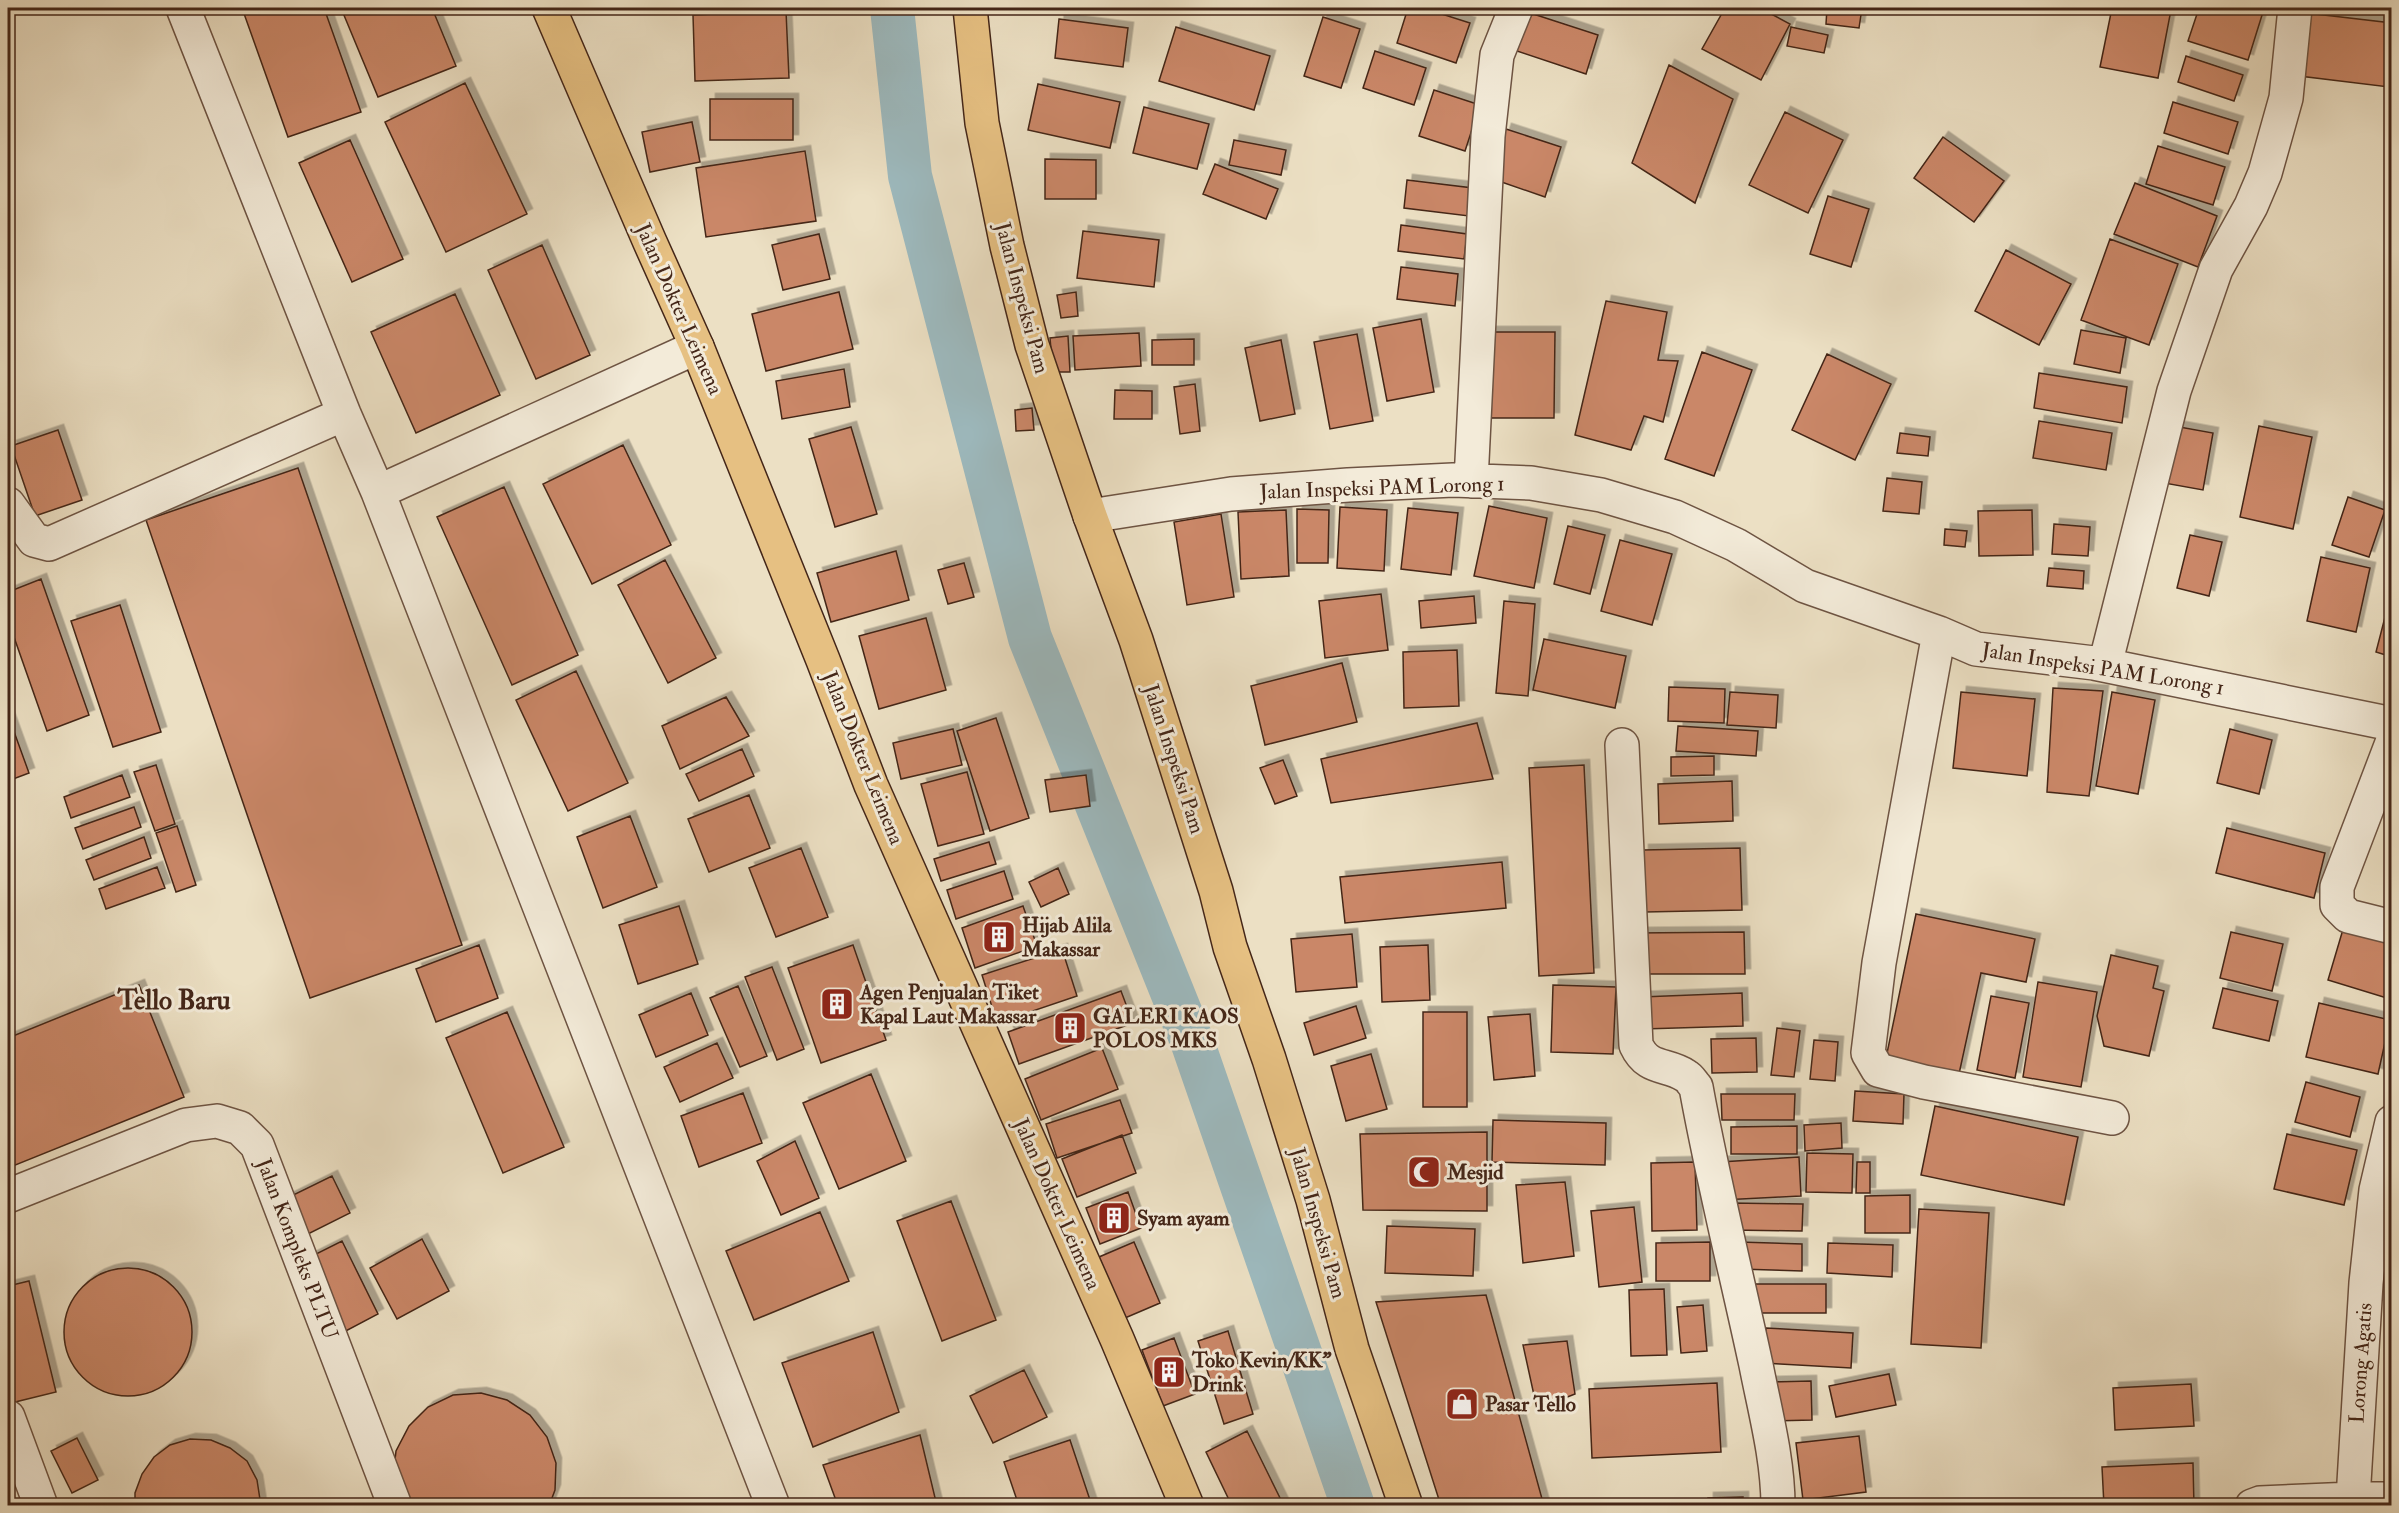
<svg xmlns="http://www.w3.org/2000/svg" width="2399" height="1513" font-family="'IM FELL Double Pica',serif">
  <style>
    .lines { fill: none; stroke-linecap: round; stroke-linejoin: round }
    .canal { stroke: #9dbabf; stroke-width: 44 }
    .building { fill: #ca8767; stroke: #442618; stroke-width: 1.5; filter: url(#shadow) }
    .minor-casing { stroke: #6e5443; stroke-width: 36 }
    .major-casing { stroke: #442618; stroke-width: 36 }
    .minor { stroke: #f3ebd9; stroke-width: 33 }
    .major { stroke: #e6c082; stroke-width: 33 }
    .labels { text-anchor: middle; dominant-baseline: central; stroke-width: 6; stroke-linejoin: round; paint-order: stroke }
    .street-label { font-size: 21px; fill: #442618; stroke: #f3ebd9 }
    .poi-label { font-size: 21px; font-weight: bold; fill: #442618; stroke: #f3ebd9; text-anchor: start }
    .district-label { font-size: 27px; font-weight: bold; fill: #442618; stroke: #f3ebd9 }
  </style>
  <defs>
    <filter id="shadow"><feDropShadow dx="5.5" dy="-5.5" stdDeviation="0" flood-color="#0004"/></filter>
  </defs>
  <rect width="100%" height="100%" fill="#ece0c4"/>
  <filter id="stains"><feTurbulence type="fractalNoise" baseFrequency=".00333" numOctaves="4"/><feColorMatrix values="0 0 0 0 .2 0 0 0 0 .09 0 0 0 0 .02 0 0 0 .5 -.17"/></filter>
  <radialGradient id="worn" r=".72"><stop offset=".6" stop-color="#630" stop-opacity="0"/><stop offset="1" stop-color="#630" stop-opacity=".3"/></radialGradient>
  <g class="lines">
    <!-- canal -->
    <path class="canal" d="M892 8 910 176 1030 638 1193 1044 1353 1506"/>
  </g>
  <!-- building -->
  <path class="building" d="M242 8H324L361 112 288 137Z
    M341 8H432L456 66 378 97Z
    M1408 8H1423L1470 23 1456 63 1397 43Z
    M1725 8H1760L1790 24 1761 80 1702 49Z
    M1827 8H1862L1859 28 1826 24Z
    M2112 8H2157L2171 10 2158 78 2100 67Z
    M2199 8H2248L2263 12 2248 60 2188 41Z
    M1521 10 1598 35 1586 74 1508 48Z
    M786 11 789 78 695 81 693 15Z
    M2298 12 2392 23V65L2389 87 2291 75Z
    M1323 17 1360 29 1341 88 1304 76Z
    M1059 19 1128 28 1123 67 1055 58Z
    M1176 27 1270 56 1254 110 1159 81Z
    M1791 27 1828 35 1824 53 1787 46Z
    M1375 51 1426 68 1414 105 1363 88Z
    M2186 56 2243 75 2234 101 2178 82Z
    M1669 65 1733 99 1695 203 1632 163Z
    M465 83 527 214 446 252 385 122Z
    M1038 84 1120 102 1110 148 1028 130Z
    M1434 90 1480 105 1465 151 1419 136Z
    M710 99H793V140H710Z
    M2173 102 2238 122 2228 154 2164 133Z
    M1144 107 1209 124 1197 169 1133 153Z
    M1785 112 1843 140 1808 213 1749 185Z
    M692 122 700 162 650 172 642 132Z
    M1506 129 1561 147 1545 197 1490 178Z
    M1943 137 2004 181 1974 222 1914 178Z
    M350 140 403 259 352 282 299 163Z
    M1234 140 1286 150 1281 175 1229 165Z
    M2158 146 2225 167 2213 205 2146 184Z
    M805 151 816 221 706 237 696 168Z
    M1045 159 1096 160V199H1045Z
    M1215 164 1278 189 1266 219 1203 194Z
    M1407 180 1473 188 1469 216 1404 208Z
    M2135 183 2217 216 2198 267 2114 234Z
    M1828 196 1869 209 1851 267 1810 254Z
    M1401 225 1467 234 1464 259 1398 251Z
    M1083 231 1159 240 1154 287 1077 278Z
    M819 234 830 279 783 290 772 245Z
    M2110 239 2178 264 2149 345 2081 320Z
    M542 245 590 355 536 379 488 270Z
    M2006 250 2071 284 2039 345 1975 311Z
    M1401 267 1458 274 1455 306 1397 299Z
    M839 292 853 349 766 371 752 314Z
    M1076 292 1078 316 1061 318 1057 295Z
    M455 294 500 395 416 433 371 332Z
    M1606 301 1667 312 1658 360 1678 361 1663 422 1644 416 1631 450 1575 435Z
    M1421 319 1434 392 1387 401 1373 328Z
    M2081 330 2126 338 2120 373 2074 364Z
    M1489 332H1555L1554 418H1489Z
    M1139 333 1141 366 1075 370 1073 336Z
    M1357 334 1373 421 1330 429 1314 342Z
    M1068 336 1070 372H1053L1050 338Z
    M1194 339V365H1152V340Z
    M1281 340 1295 414 1260 421 1245 348Z
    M1702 352 1752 370 1714 476 1665 459Z
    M1827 354 1891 384 1855 460 1792 430Z
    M844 369 850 407 782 419 776 381Z
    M2039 373 2127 387 2122 423 2034 408Z
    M1195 384 1200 431 1180 434 1174 387Z
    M1115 390 1152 391V419H1114Z
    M1032 408 1034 430 1016 431 1015 410Z
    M2039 421 2112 433 2106 470 2033 458Z
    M2174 426 2213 433 2203 490 2164 483Z
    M2259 426 2312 437 2293 529 2240 517Z
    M851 427 877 514 835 527 809 439Z
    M58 430 82 500 35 516 11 446Z
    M1900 433 1930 437 1928 456 1897 453Z
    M623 445 671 545 592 584 543 484Z
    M298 468 462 945 310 998 146 520Z
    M1887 478 1922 482 1919 514 1883 511Z
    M504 487 578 655 512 685 437 517Z
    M2348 497 2385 510 2369 557 2332 545Z
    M1489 506 1547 518 1534 588 1474 576Z
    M1340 507 1387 510 1384 571 1337 568Z
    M1408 508 1458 513 1451 575 1401 569Z
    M1297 509 1329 510 1328 563H1297Z
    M1286 510 1289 576 1241 579 1238 512Z
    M2032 510 2033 555 1979 556 1978 511Z
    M1221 514 1234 597 1187 605 1174 522Z
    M2054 524 2090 527 2088 556 2052 554Z
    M1568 526 1605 535 1590 594 1554 584Z
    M1945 529 1967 531 1965 547 1944 545Z
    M2190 535 2222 542 2209 596 2177 588Z
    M1620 540 1672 554 1652 625 1601 611Z
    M896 551 909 600 831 622 817 573Z
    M2321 557 2370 568 2356 632 2307 621Z
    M665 560 716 658 668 683 618 585Z
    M964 563 974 597 948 604 938 570Z
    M2049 568 2084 571 2083 589 2047 586Z
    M41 579 89 715 47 731 8 620V592Z
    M2392 590V657L2376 652Z
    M1381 594 1388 650 1325 658 1319 601Z
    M1474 596 1476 623 1421 628 1419 601Z
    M1504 601 1535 604 1528 696 1496 693Z
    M120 605 161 732 113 747 71 621Z
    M926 618 946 690 879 709 859 636Z
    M1544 639 1626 656 1615 708 1533 690Z
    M1457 650 1459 706 1404 708 1403 652Z
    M1342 663 1357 722 1265 745 1251 686Z
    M576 671 628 783 568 811 516 700Z
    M1669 687 1725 689 1724 723 1668 721Z
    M2053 688 2103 691 2089 796 2047 792Z
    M1730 692 1778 695 1776 728 1727 725Z
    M1961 692 2035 699 2027 776 1953 768Z
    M2112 692 2155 700 2138 794 2096 786Z
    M726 697 749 736 680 769 662 726Z
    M8 715 29 773 8 781Z
    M996 718 1029 818 990 831 957 731Z
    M1477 723 1493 779 1331 803 1321 759Z
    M1678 726 1758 731 1756 756 1676 751Z
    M953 729 962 765 901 779 893 743Z
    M2230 729 2272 740 2259 794 2217 783Z
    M742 749 754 776 699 801 686 774Z
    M1714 756V775L1671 776V757Z
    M1283 760 1297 796 1275 804 1260 768Z
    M156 765 175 824 155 831 134 772Z
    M1584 765 1594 973 1539 976 1529 768Z
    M967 772 984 834 938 846 921 784Z
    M122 775 130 797 71 818 64 797Z
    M1086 775 1090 806 1050 812 1045 780Z
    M1732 781 1733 821 1659 824 1658 784Z
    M749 795 770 848 709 872 688 819Z
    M134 807 141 827 83 849 75 828Z
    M630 816 657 887 603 908 577 837Z
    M177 826 196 885 176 892 156 833Z
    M2227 828 2325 853 2314 898 2216 873Z
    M144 837 151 858 94 880 86 860Z
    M989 842 996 864 941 881 934 859Z
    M801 848 828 917 776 937 749 868Z
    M1740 848 1742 910 1645 912 1643 850Z
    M1502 862 1506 908 1345 923 1340 877Z
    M157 867 165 888 106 909 99 889Z
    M1058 868 1069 894 1041 907 1029 882Z
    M1004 871 1013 899 956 919 947 890Z
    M679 906 698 964 638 984 619 925Z
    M1023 906 1037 946 975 968 962 928Z
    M1916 914 2035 939 2026 982 1981 973 1959 1074 1886 1058Z
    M2344 926 2392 941 2390 999 2328 980Z
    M1744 932 1745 974H1635V933Z
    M2231 932 2283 944 2272 991 2220 978Z
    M1352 934 1357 987 1296 992 1291 939Z
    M479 945 498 998 436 1022 416 969Z
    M853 945 886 1040 821 1063 788 968Z
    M1428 945 1430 1000 1382 1002 1380 947Z
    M1062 949 1077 996 997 1023 982 975Z
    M2111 955 2158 966 2153 988 2164 991 2149 1056 2104 1046 2097 1016Z
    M772 967 804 1049 777 1060 745 977Z
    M2038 982 2097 992 2081 1087 2023 1077Z
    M139 985 184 1097 8 1168V1038Z
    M1553 985 1616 987 1613 1054 1551 1052Z
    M738 986 767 1056 740 1067 710 998Z
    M2223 988 2278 1001 2269 1041 2213 1028Z
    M1121 991 1133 1023 1019 1064 1008 1032Z
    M691 993 708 1035 656 1057 639 1015Z
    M1742 993 1743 1026 1643 1029 1641 997Z
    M1991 996 2029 1003 2015 1078 1977 1070Z
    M2319 1003 2390 1020 2378 1074 2306 1057Z
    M1356 1006 1366 1038 1314 1055 1304 1023Z
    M507 1012 564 1147 503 1173 446 1038Z
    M1423 1012H1467V1107H1423Z
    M1530 1014 1535 1076 1494 1080 1488 1017Z
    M1777 1028 1800 1031 1794 1077 1771 1075Z
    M1756 1038 1757 1072 1712 1073 1711 1039Z
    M1814 1040 1838 1042 1835 1081 1810 1079Z
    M717 1043 733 1078 680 1102 664 1067Z
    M1102 1048 1118 1089 1041 1120 1025 1079Z
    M1371 1054 1387 1109 1346 1121 1331 1066Z
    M871 1074 906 1161 839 1189 803 1103Z
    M2306 1082 2360 1097 2350 1137 2295 1122Z
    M1855 1091 1904 1094 1903 1124 1853 1121Z
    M743 1093 762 1143 699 1167 681 1116Z
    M1721 1094H1795L1794 1120H1722Z
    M1120 1100 1132 1133 1057 1158 1046 1124Z
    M1935 1106 2078 1137 2064 1205 1921 1175Z
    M1493 1120 1606 1123 1605 1165 1492 1162Z
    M1841 1123 1842 1148 1805 1151 1804 1125Z
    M1797 1126V1154H1731V1127Z
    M1487 1132V1211L1363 1210 1360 1134Z
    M2287 1134 2357 1150 2344 1205 2274 1189Z
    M1122 1135 1136 1173 1077 1197 1062 1159Z
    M795 1141 819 1198 781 1215 757 1161Z
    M1807 1153 1853 1154 1852 1193 1806 1192Z
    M1799 1157 1801 1196 1722 1200 1720 1162Z
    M1695 1162 1697 1230 1652 1231 1651 1163Z
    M1857 1162H1870V1193H1856Z
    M332 1176 350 1213 304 1236 285 1199Z
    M1565 1182 1574 1256 1523 1263 1516 1185Z
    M1128 1192 1141 1228 1100 1244 1086 1208Z
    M1910 1195V1233H1865V1196Z
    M951 1201 996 1320 942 1341 897 1221Z
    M1731 1203 1803 1204 1802 1231 1731 1230Z
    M1634 1207 1642 1282 1599 1287 1591 1211Z
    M1919 1209 1989 1213 1981 1348 1911 1344Z
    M820 1212 849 1281 754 1320 726 1251Z
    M1387 1226 1475 1229 1473 1276 1385 1273Z
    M422 1239 449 1291 397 1319 370 1268Z
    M342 1241 378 1314 342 1333 306 1259Z
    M1134 1242 1160 1303 1125 1318 1099 1257Z
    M1710 1242V1281H1656V1243Z
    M1739 1242 1802 1244V1271L1739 1269Z
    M1828 1243 1893 1245 1892 1277 1827 1273Z
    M64 1332a64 64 0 1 1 128 0a64 64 0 1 1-128 0Z
    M29 1281 56 1392 11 1403 8 1387V1286Z
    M1754 1284H1826V1313H1754Z
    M1664 1289 1667 1355 1631 1356 1629 1290Z
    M1486 1295 1544 1506H1441L1376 1302Z
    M1703 1305 1707 1351 1681 1353 1677 1307Z
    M1766 1328 1853 1333 1851 1368 1764 1363Z
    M1228 1331 1253 1414 1224 1424 1198 1341Z
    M873 1332 899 1412 813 1447 782 1363Z
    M1174 1338 1195 1394 1163 1406 1142 1350Z
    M1567 1341 1575 1394 1537 1409 1523 1345Z
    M1024 1370 1047 1417 993 1443 970 1396Z
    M1889 1374 1896 1405 1836 1417 1829 1386Z
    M1811 1381 1812 1420 1771 1421 1770 1382Z
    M1717 1383 1721 1452 1592 1458 1589 1389Z
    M2191 1384 2194 1426 2115 1430 2113 1388Z
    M481 1393 507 1400 530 1415 547 1437 556 1463 555 1490 549 1506H398L393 1478 396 1451 409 1426 428 1407 453 1395Z
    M1247 1431 1284 1506H1232L1206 1452Z
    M920 1435 937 1506H838L823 1465Z
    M1859 1436 1866 1492 1803 1500 1796 1443Z
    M77 1438 98 1480 72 1493 51 1451Z
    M190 1439 211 1440 230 1448 247 1461 257 1480 261 1506H135V1493L142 1474 154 1457 170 1445Z
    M1070 1440 1092 1506H1019L1004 1462Z
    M2193 1463 2194 1506H2104L2102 1467Z
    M1743 1497V1506H1708V1498Z"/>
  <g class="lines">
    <!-- minor casing -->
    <g class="minor-casing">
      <path id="minor" d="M183 8 344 414 378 492 773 1506
        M1471 481 1488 136 1497 55 1516 8
        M378 492 697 347
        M8 504 34 540 49 544 344 414
        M1090 516 1231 494 1348 485 1453 480 1531 483 1601 495 1675 517 1736 545 1805 586 1939 633 1976 649 2094 663 2392 724
        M1939 633 1879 963 1868 1053 1878 1070 1924 1082 2112 1118
        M2105 665 2174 391 2216 269 2251 206 2265 173 2286 98 2295 8
        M2392 743 2337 887V905L2348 916 2392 927
        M1622 745 1636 1045C1648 1071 1667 1063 1686 1076 1690 1078 1693 1084 1696 1087 1713 1181 1736 1272 1756 1365 1765 1411 1778 1459 1778 1506
        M8 1196 186 1125 217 1121 240 1128 257 1145 395 1506
        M8 1417 41 1506
        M2353 1499 2366 1283 2376 1190 2392 1122
        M2252 1506 2260 1503 2353 1499H2392"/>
    </g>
    <!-- major casing -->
    <g class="major-casing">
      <path id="major" d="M549 8 649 240 697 347 823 660 871 785 1117 1339 1187 1506
        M970 8 982 123 1007 246 1032 345 1090 516 1136 640 1216 891 1230 947 1269 1059 1313 1200 1352 1349 1406 1506"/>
    </g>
    <!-- minor -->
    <use href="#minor" class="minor"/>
    <!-- major -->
    <use href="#major" class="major"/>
  </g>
  <!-- icons -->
  <defs>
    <g id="building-square" transform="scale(1.725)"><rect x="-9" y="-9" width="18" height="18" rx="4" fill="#8f2418" stroke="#f3ebd9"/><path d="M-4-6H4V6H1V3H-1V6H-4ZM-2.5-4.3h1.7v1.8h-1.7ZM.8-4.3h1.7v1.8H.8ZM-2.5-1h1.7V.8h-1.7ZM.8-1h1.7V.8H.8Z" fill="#fff"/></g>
    <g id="mosque-square" transform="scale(1.725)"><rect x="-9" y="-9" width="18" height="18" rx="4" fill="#8f2418" stroke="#f3ebd9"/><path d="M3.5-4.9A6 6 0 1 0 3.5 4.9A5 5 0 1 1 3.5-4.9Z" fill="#fff"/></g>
    <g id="shop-square" transform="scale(1.725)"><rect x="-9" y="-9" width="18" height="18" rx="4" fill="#8f2418" stroke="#f3ebd9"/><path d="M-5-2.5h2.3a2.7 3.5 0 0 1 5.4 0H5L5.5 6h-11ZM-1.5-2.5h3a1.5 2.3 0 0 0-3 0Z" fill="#fff"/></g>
  </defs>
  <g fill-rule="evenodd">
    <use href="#building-square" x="999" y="937"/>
    <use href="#building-square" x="837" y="1004"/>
    <use href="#building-square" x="1070" y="1028"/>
    <use href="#mosque-square" x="1424" y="1172"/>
    <use href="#building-square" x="1114" y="1218"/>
    <use href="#building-square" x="1169" y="1372"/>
    <use href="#shop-square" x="1462" y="1404"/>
  </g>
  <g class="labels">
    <!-- street labels -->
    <g class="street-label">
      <text transform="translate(1022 298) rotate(75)">Jalan Inspeksi Pam</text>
      <text transform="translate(679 309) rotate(66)">Jalan Dokter Leimena</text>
      <text transform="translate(1382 488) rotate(-2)">Jalan Inspeksi PAM Lorong 1</text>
      <text transform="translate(2103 669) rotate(9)">Jalan Inspeksi PAM Lorong 1</text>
      <text transform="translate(863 758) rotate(68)">Jalan Dokter Leimena</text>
      <text transform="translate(1174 759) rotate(72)">Jalan Inspeksi Pam</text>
      <text transform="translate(1057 1204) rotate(66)">Jalan Dokter Leimena</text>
      <text transform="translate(1318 1223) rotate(74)">Jalan Inspeksi Pam</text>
      <text transform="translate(297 1249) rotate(69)">Jalan Kompleks PLTU</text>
      <text transform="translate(2361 1363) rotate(-86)">Lorong Agatis</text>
    </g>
    <!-- poi labels -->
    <g class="poi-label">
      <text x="1022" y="925">Hijab Alila<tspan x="1022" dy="24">Makassar</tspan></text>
      <text x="860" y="992">Agen Penjualan Tiket<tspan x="860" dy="24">Kapal Laut Makassar</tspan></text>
      <text x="1093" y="1016">GALERI KAOS<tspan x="1093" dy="24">POLOS MKS</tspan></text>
      <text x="1447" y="1172">Mesjid</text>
      <text x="1137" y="1218">Syam ayam</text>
      <text x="1192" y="1360">Toko Kevin/KK"<tspan x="1192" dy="24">Drink</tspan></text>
      <text x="1485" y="1404">Pasar Tello</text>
    </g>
    <!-- district labels -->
    <g class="district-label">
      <text x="174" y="1000">Tello Baru</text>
    </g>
  </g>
  <!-- margin -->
  <rect width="2399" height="1513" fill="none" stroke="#ece0c4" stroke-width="30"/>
  <rect x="9" y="9" width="2381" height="1495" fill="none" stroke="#442618" stroke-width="3"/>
  <rect x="15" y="15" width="2369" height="1483" fill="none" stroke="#442618" stroke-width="1.5"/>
  <rect width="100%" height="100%" filter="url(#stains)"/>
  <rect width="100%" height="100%" fill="url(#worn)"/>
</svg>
